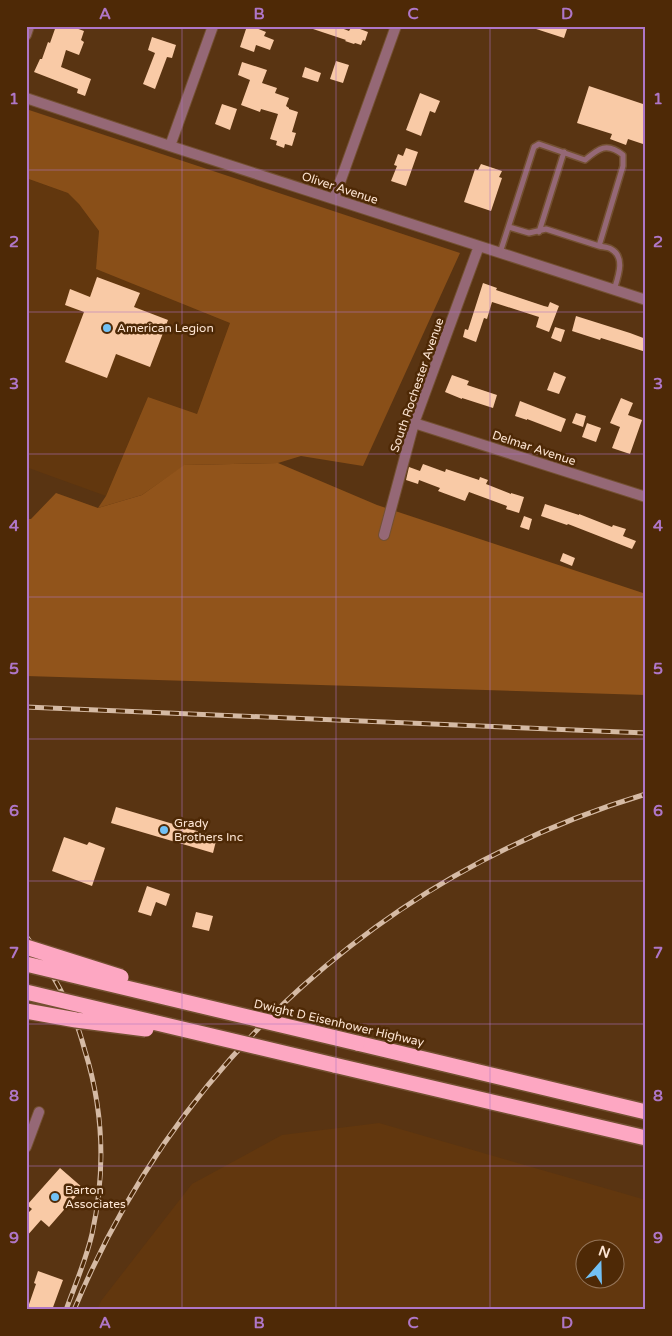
<svg xmlns="http://www.w3.org/2000/svg" width="672" height="1336" font-family="'Varela Round',sans-serif">
  <style>
    .built { fill: #62370e; fill-rule: evenodd }
    .green { fill: #894f18 }
    .forest { fill: #91541b }
    .building { fill: #f9caa6 }
    .lines { fill: none; stroke-linecap: round; stroke-linejoin: round }
    .lane-casing { stroke: #735031; stroke-width: 8 }
    .street-casing { stroke: #735031; stroke-width: 12 }
    .highway-casing { stroke: #735031; stroke-width: 18 }
    .lane { stroke: #956876; stroke-width: 5 }
    .street { stroke: #956876; stroke-width: 10 }
    .highway { stroke: #fda7c2; stroke-width: 15 }
    .rail-casing { stroke: #d5baa4; stroke-width: 5 }
    .rail { stroke: #4e2906; stroke-width: 3; stroke-dasharray: 9; stroke-linecap: butt }
    .highway-bridge-casing { stroke: #735031; stroke-width: 18; stroke-linecap: butt }
    .highway-bridge { stroke: #fda7c2; stroke-width: 15 }
    .grid { fill: none; stroke: #af76c7; stroke-width: 1; stroke-opacity: 0.55 }
    .poi-dot { fill: #72c1f5; stroke: #4e2906; stroke-width: 2 }
    .labels { text-anchor: middle; dominant-baseline: central; stroke-width: 5; stroke-linejoin: round; paint-order: stroke }
    .street-label { font-size: 12px; fill: #fde5d3; stroke: #4e2906 }
    .poi-label { font-size: 12px; fill: #fde5d3; stroke: #4e2906; text-anchor: start }
    .neatline { fill: none; stroke: #af76c7; stroke-width: 2 }
    .grid-label { font-size: 16px; text-anchor: middle; font-weight: bold; fill: #af76c7 }
  </style>
  <rect width="100%" height="100%" fill="#593412"/>
  <!-- built -->
  <path class="built" d="M26 178 68 193 79 204 99 231 96 269 230 323 197 414 148 397 106 496 26 467Z
    M379 1123 646 1200V1310H97L101 1301 192 1184 282 1135ZM584 1248H614V1278H584Z"/>
  <!-- green -->
  <path class="green" d="M26 109 460 253 363 466 301 456 278 463 185 465 142 495 98 508 106 496 148 397 197 414 230 323 96 269 99 231 79 204 68 193 26 178Z"/>
  <!-- forest -->
  <path class="forest" d="M278 463 377 505 646 594V695L26 676V519H31L56 493 98 508 142 495 184 465Z"/>
  <!-- building -->
  <path class="building" d="M56 26H70L84 31 81 40 84 42 79 55 66 50 61 67 91 79 85 96 77 93 78 89 34 72 40 59H42L48 42 50 43Z
    M247 26H251L266 32 264 36 274 40 270 50 256 45 254 52 240 47Z
    M310 26H336L349 31 352 26 368 32 365 41 363 40 361 45 355 43 354 44 345 41 346 40 310 28Z
    M534 26H568L564 38 533 28Z
    M152 37 176 45 172 58 167 57 155 89 143 84 155 53 148 50Z
    M336 61 349 65 343 83 330 79Z
    M242 62 267 70 262 83 277 88 275 93 289 98 286 106 289 108V109L298 112 292 132 296 133 292 146 285 144 284 148 276 145 277 141 270 139 278 114 261 109 260 112 241 105 250 80 238 75Z
    M305 67 321 73 318 82 302 77Z
    M589 86 646 105V145L628 139 626 145 610 139 612 134 577 123Z
    M420 93 440 101 435 113 430 111 421 136 406 130Z
    M222 104 237 109 230 130 215 124Z
    M406 148 418 152 406 186 391 181 397 166 394 165 398 154 403 156Z
    M481 164 502 171 499 177 502 178 491 211 464 202 475 169 478 170Z
    M97 277 140 293 134 307 168 320 150 367 116 354 107 378 65 362 84 312 65 305 70 289 90 297Z
    M483 283 497 288 496 290 544 306 548 307 550 302 559 306 549 332 536 327 539 317 492 302 487 319 484 318 476 342 463 337 465 329 468 330Z
    M576 316 630 333 646 339V352L601 338 600 340 572 331Z
    M555 327 565 330 561 342 551 338Z
    M554 372 566 377 559 394 547 390Z
    M452 375 469 381 467 385 497 395 493 408 462 398V399L445 392Z
    M621 398 633 403 628 415 642 420 630 454 612 448 620 427 610 423Z
    M520 401 566 419 561 432 527 419V420L515 416Z
    M576 413 586 416 583 427 572 423Z
    M587 423 601 428 596 442 582 437Z
    M423 464 445 472 446 469 479 480 480 477 488 480 486 484 511 494V493L524 497 519 513 506 509 507 506 469 492 465 501 438 491 440 488 419 480 418 484 406 480 409 467 420 471Z
    M545 504 579 515V514L612 527 613 525 626 529 623 536 636 541 632 549 568 524 567 525 541 516Z
    M524 516 532 519 529 530 520 527Z
    M563 553 575 558 572 566 560 561Z
    M116 807 217 837 213 853 111 823Z
    M64 837 87 845 89 842 105 848 92 886 52 871Z
    M147 886 170 894 166 906 156 902 151 916 138 912Z
    M196 912 213 916 209 931 192 927Z
    M60 1168 83 1188 49 1227 41 1220 26 1237V1215L32 1209 27 1205Z
    M38 1271 63 1280 52 1310H27L36 1284 34 1283Z"/>
  <g class="lines">
    <!-- lane casing -->
    <g class="lane-casing">
      <path id="lane" d="M509 227 529 233 546 229 599 246
        M539 232 564 152
        M500 253 534 147 539 144 585 160C599 148 607 142 623 155V166L599 246C603 247 608 247 611 249 626 257 618 277 614 290"/>
    </g>
    <!-- street casing -->
    <g class="street-casing">
      <path id="street" d="M26 35 29 26
        M26 98 170 146 646 300
        M170 146 213 26
        M334 199 396 26
        M414 423 646 497
        M384 535 414 423 479 246
        M26 1147 39 1112"/>
    </g>
    <!-- highway casing -->
    <g class="highway-casing">
      <path id="highway" d="M357 1043 646 1112
        M334 1065 646 1138"/>
    </g>
    <!-- lane -->
    <use href="#lane" class="lane"/>
    <!-- street -->
    <use href="#street" class="street"/>
    <!-- highway -->
    <use href="#highway" class="highway"/>
    <!-- rail casing -->
    <g class="rail-casing">
      <path id="rail" d="M26 707 646 733
        M26 936C45 962 62 989 74 1018 79 1029 82 1040 85 1051 104 1112 106 1171 92 1234 86 1260 75 1285 66 1310
        M74 1310C178 1059 386 872 646 794"/>
    </g>
    <!-- rail -->
    <use href="#rail" class="rail"/>
    <!-- highway-bridge casing -->
    <g class="highway-bridge-casing">
      <path id="highway-bridge" d="M26 947 121 977
        M26 964 357 1043
        M26 992 334 1065
        M26 1011 76 1020 146 1029"/>
    </g>
    <!-- highway-bridge -->
    <use href="#highway-bridge" class="highway-bridge"/>
  </g>
  <!-- grid -->
  <path class="grid" d="M182 26V1310M336 26V1310M490 26V1310M26 170H646M26 312H646M26 454H646M26 597H646M26 739H646M26 881H646M26 1024H646M26 1166H646"/>
  <!-- markers -->
  <g class="poi-dot">
    <circle cx="107" cy="328" r="5"/>
    <circle cx="164" cy="830" r="5"/>
    <circle cx="55" cy="1197" r="5"/>
  </g>
  <g class="labels">
    <!-- street labels -->
    <g class="street-label">
      <text transform="translate(340 188) rotate(18)">Oliver Avenue</text>
      <text transform="translate(417 385) rotate(-71)">South Rochester Avenue</text>
      <text transform="translate(534 448) rotate(18)">Delmar Avenue</text>
      <text transform="translate(339 1023) rotate(13)">Dwight D Eisenhower Highway</text>
    </g>
    <!-- poi labels -->
    <g class="poi-label">
      <text x="117" y="328">American Legion</text>
      <text x="174" y="823">Grady<tspan x="174" dy="14">Brothers Inc</tspan></text>
      <text x="65" y="1190">Barton<tspan x="65" dy="14">Associates</tspan></text>
    </g>
  </g>
  <!-- border -->
  <rect width="672" height="1336" fill="none" stroke="#4e2906" stroke-width="55"/>
  <!-- north arrow -->
  <g transform="translate(600 1264) rotate(20)"><circle r="24" fill="#4e2906" stroke="#947458"/>
  <path d="M0-4L9 19L0 12L-9 19Z" fill="#72c1f5"/>
  <text y="-8" font-size="14" font-weight="bold" text-anchor="middle" fill="#fde5d3">N</text>
  </g>
  <rect x="28" y="28" width="616" height="1280" class="neatline"/>
  <g class="grid-label">
    <text x="105" y="19">A</text>
    <text x="259" y="19">B</text>
    <text x="413" y="19">C</text>
    <text x="567" y="19">D</text>
    <text x="14" y="104">1</text>
    <text x="658" y="104">1</text>
    <text x="14" y="247">2</text>
    <text x="658" y="247">2</text>
    <text x="14" y="389">3</text>
    <text x="658" y="389">3</text>
    <text x="14" y="531">4</text>
    <text x="658" y="531">4</text>
    <text x="14" y="674">5</text>
    <text x="658" y="674">5</text>
    <text x="14" y="816">6</text>
    <text x="658" y="816">6</text>
    <text x="14" y="958">7</text>
    <text x="658" y="958">7</text>
    <text x="14" y="1101">8</text>
    <text x="658" y="1101">8</text>
    <text x="14" y="1243">9</text>
    <text x="658" y="1243">9</text>
    <text x="105" y="1328">A</text>
    <text x="259" y="1328">B</text>
    <text x="413" y="1328">C</text>
    <text x="567" y="1328">D</text>
  </g>
</svg>
